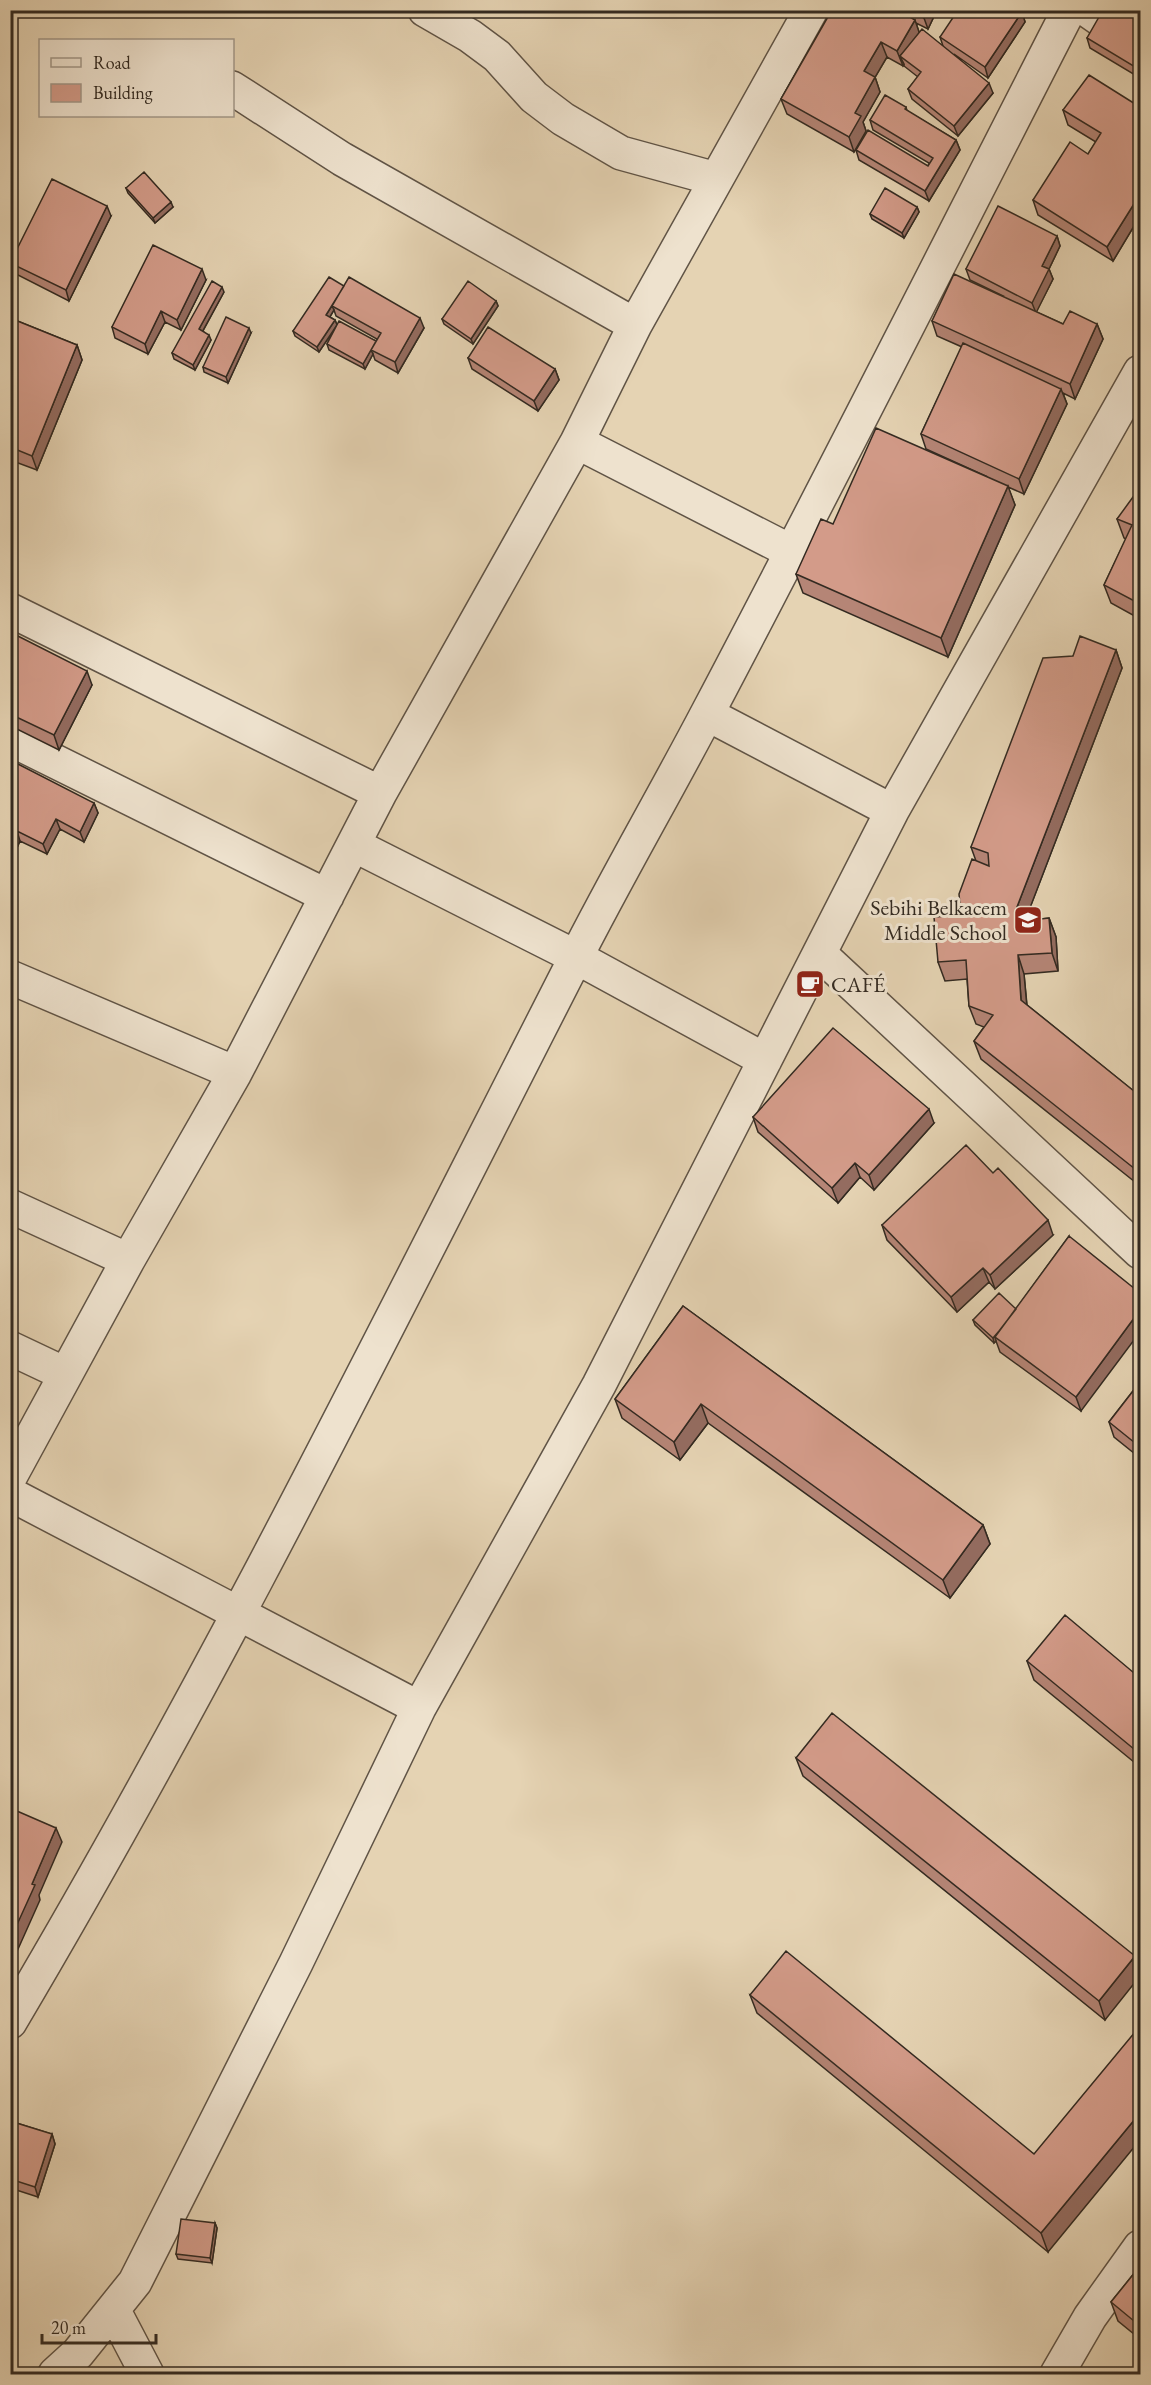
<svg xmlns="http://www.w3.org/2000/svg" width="1151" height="2385" font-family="'EB Garamond',serif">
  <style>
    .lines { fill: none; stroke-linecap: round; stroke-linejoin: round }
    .minor-casing { stroke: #605446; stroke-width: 36 }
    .minor { stroke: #eee2ce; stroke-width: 33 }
    .wall { fill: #b58576; stroke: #332a21; stroke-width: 1.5; fill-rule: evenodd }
    .shaded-wall { fill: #946c60; stroke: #332a21; stroke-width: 1.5 }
    .building { fill: #d39b89; stroke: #332a21; stroke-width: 1.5 }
    .labels { text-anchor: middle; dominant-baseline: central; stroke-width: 6; stroke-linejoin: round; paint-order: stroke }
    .poi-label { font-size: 22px; fill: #332a21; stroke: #eee2ce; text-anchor: end }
  </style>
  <rect width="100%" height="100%" fill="#e5d3b3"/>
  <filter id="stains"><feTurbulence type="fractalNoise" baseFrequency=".00333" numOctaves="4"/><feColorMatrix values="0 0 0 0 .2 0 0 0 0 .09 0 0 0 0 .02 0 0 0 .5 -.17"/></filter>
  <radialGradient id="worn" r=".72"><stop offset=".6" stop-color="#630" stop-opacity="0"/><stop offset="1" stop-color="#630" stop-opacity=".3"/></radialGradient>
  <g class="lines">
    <!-- minor casing -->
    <g class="minor-casing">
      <path id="minor" d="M425 10 470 36 497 56 534 97 563 119 621 153 716 179
        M1087 10 1140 47
        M232 88 342 159 635 325
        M577 442 792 552
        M10 610 380 793
        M707 714 892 811
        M10 739 327 896
        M356 846 576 957 765 1060
        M820 954 1140 1252
        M10 977 235 1073
        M10 1206 128 1260
        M10 1348 65 1374
        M10 1477 128 1260 235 1073 380 793 577 442 635 325 811 10
        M10 1494 419 1708
        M10 2022C214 1678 391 1319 573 963 616 878 664 796 708 712 831 479 949 244 1069 10
        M114 2311 147 2374
        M55 2374 78 2353 135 2282 296 1963 419 1708 599 1385 892 811 1140 372
        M1057 2374 1090 2317 1140 2247"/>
    </g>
    <!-- minor -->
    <use href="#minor" class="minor"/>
  </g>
  <!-- wall -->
  <path class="wall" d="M832 10H937L928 29 916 23 919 32 943 46 940 37 1022 12 1025 22 988 78 954 54 993 93 958 136 912 99 908 89 918 77 904 66V64L903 66 887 57 875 77 880 92 863 122 866 131 854 152 787 114 781 99Z
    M1140 10V78L1090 48 1087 38Z
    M906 107 907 111 956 140 960 150 929 201 859 160 856 150 928 166 929 163 873 130 870 120Z
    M1140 107V216L1113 261 1038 215 1033 200 1088 154 1096 142 1068 125 1063 110Z
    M126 188 173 207 155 223 128 193Z
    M917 207 919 212 904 238 872 219 870 214Z
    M111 216 69 301 14 273 10 262Z
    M1057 236 1060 246 1049 269 1053 279 1036 312 1063 324H1097L1103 339 1075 399 1063 393 1067 404 1024 494 1008 487 1015 505 948 657 803 593 796 574 833 524 986 476 926 449 921 434 962 347 937 336 932 321 1003 296 970 280 966 269Z
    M206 280 181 330 165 322 148 354 115 338 112 327Z
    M344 286 424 328 398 373 375 360 373 354 365 369 329 350 327 344 336 327 319 352 295 336 293 331ZM334 310 336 316 377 339 376 341 337 325 335 320 330 317Z
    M224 292 203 331 211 340 195 370 174 359 172 353Z
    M496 301 498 306 473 344 444 324 442 319Z
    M10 318 77 345 82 360 37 470 10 460Z
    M251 333 228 383 204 372 203 367Z
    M468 358 555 369 559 380 538 411 472 369Z
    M1140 500V619L1111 603 1104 585 1126 539 1124 538 1117 519Z
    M10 632 92 685 59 750 15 728 14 730 10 728Z
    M1116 650 1122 668 1026 918 1032 920 1049 918 1056 937 1058 971 1024 974 1027 1005 1140 1096V1186L981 1059 974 1041 984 1027 976 1024 969 1006 967 979 945 981 938 962 961 915 976 861 971 847 1073 656Z
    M10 773 94 803 98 813 84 842 60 829 47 854 20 841 11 861Z
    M753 1117 934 1123 874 1190 860 1177 838 1203 758 1132Z
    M882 1225 1053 1235 995 1289 989 1282 957 1312 887 1240Z
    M1069 1236 1081 1411 1000 1352 996 1341 994 1343 975 1325 973 1320 1016 1309Z
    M683 1306 983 1525 990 1544 950 1598 708 1423 680 1460 622 1418 615 1399Z
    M1140 1382V1458L1114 1437 1109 1422Z
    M1027 1661 1140 1678V1767L1034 1680Z
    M796 1758 1135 1956 1105 2020 803 1776Z
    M750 1995 1034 2154 1048 2252 757 2013Z
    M10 2121 52 2134 55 2144 38 2197 10 2188Z
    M215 2223 217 2228 212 2263 178 2259 176 2254Z
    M1140 2266V2339L1118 2321 1111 2302Z"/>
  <!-- shaded-wall -->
  <path class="shaded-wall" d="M928 10H937L928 29 924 18Z
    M1022 12 1025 22 988 78 985 67Z
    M915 20 920 35 900 56 904 64 903 66 897 51Z
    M881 42 887 57 870 86 864 71Z
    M875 77 880 92 863 122 866 131 854 152 849 137 855 113Z
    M989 83 993 93 958 136 954 126Z
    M956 140 960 150 929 201 925 191Z
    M1137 199 1140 210V216L1113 261 1107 247Z
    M171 202 173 207 155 223 153 218Z
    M107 206 111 216 69 301 66 290Z
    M917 207 919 212 904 238 902 233Z
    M1057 236 1060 246 1049 269 1053 279 1036 313 1032 303 1042 266Z
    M202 269 206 280 181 330 177 320Z
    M222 287 224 292 201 334 199 329Z
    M344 287 332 306 334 310 328 320 326 315Z
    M496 301 498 306 473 344 471 339Z
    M161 311 165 322 148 354 145 344Z
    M420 318 424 328 398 373 395 362Z
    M335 320 337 325 319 352 317 347Z
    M1097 324 1103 339 1075 399 1070 384Z
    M249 328 251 333 228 383 226 377Z
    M209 335 211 340 195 370 193 365Z
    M376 341 371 350 373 354 365 369 363 364Z
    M77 345 82 360 37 470 32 456Z
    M555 369 559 380 538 411 534 401Z
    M1061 389 1067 404 1024 494 1019 479Z
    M1008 486 1015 505 948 657 941 638Z
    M1116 650 1122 668 1023 926 1017 914V907Z
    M87 671 92 685 59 750 54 735Z
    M10 715 15 728 14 730 10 720Z
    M94 803 98 813 84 842 80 832Z
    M56 819 60 829 47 854 43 844Z
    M17 831 20 841 11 861 10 843Z
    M1049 918 1056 937 1058 971 1052 953Z
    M1018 955 1024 974 1028 1019 1021 1000Z
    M929 1109 934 1123 874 1190 869 1175Z
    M855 1163 860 1177 838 1203 832 1188Z
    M1048 1220 1053 1235 995 1289 990 1275Z
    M983 1268 989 1282 957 1312 951 1297Z
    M1140 1310V1332L1081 1411 1076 1397Z
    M1018 1311 995 1337 996 1341 994 1343 993 1338Z
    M701 1404 708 1423 680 1460 674 1442Z
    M983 1525 990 1544 950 1598 943 1580Z
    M56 1828 62 1842 39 1895 40 1900 10 1967V1940L32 1884Z
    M1135 1956 1140 1971V1976L1105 2020 1099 2001Z
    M1140 2113V2140L1048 2252 1041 2233Z
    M52 2134 55 2144 38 2197 35 2187Z
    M215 2223 217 2228 212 2263 210 2258Z"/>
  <!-- building -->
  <path class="building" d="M832 10H898L915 20 897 51 881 42 864 71 875 77 855 113 861 116 849 137 781 99Z
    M908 10H928L924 18Z
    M958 10H1019L1022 12 985 67 940 37Z
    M1103 10H1140V70L1087 38Z
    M922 29 989 83 954 126 908 89 921 72 900 56Z
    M1089 75 1140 107V202L1137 199 1107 247 1033 200 1070 142 1088 154 1101 133 1063 110Z
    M885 95 906 107 905 109 956 140 925 191 856 150 868 130 928 166 933 158 870 120Z
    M144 172 171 202 153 218 126 188Z
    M52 179 107 206 66 290 10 263Z
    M885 188 917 207 902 233 870 214Z
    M998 206 1057 236 1042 266 1049 269 1032 303 966 269Z
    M153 245 202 269 177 320 161 311 145 344 112 327Z
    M954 274 1063 324 1070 311 1097 324 1070 384 932 321Z
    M329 277 344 286 326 315 335 320 317 347 293 331Z
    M349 277 420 318 395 362 371 350 381 333 332 306Z
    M212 281 222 287 199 329 209 335 193 365 172 353Z
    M468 281 496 301 471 339 442 319Z
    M226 317 249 328 226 377 203 367Z
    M10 318 77 345 32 456 10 447Z
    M339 321 376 341 363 364 327 344Z
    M488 327 555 369 534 401 468 358Z
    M963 343 1061 389 1019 479 921 434Z
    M876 428 1008 486 941 638 796 574 821 519 833 524Z
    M1133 497 1140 500V604L1104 585 1132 525 1117 519Z
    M10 632 87 671 54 735 10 714Z
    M1080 636 1116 650 1017 907V914L1032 920 1049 918 1052 953 1018 955 1021 1000 1140 1096V1173L974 1041 993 1015 969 1006 966 960 938 962 934 917 961 915 959 894 972 859 989 866 988 853 971 847 1043 658 1073 656Z
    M16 763 94 803 80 832 56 819 43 844 17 831 10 843V773Z
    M833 1028 929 1109 869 1175 855 1163 832 1188 753 1117Z
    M966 1145 993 1173 998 1168 1048 1220 990 1275 983 1268 951 1297 882 1225Z
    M1069 1236 1140 1293V1310L1076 1397 995 1337Z
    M999 1293 1016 1309 999 1331 993 1338 973 1320Z
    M683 1306 983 1525 943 1580 701 1404 674 1442 615 1399Z
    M1140 1382V1447L1109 1422Z
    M1065 1615 1140 1678V1754L1027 1661Z
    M832 1713 1135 1956 1099 2001 796 1758Z
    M10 1808 56 1828 32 1884 35 1885 10 1940Z
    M786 1951 1034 2154 1140 2026V2113L1041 2233 750 1995Z
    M10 2121 52 2134 35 2187 10 2179Z
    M181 2219 215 2223 210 2258 176 2254Z
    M1140 2266V2326L1111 2302Z"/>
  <!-- icons -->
  <defs>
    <g id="school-square" transform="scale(1.5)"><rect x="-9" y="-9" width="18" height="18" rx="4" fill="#8f2418" stroke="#eee2ce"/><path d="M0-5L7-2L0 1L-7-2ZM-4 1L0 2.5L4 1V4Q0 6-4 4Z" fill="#fff"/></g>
    <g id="cafe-square" transform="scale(1.5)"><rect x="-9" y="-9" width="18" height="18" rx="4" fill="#8f2418" stroke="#eee2ce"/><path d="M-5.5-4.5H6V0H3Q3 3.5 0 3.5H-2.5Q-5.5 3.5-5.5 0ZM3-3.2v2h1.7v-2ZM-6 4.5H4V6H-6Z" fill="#fff"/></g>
  </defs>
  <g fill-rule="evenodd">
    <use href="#school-square" x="1028" y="920"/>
    <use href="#cafe-square" x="810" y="984"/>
  </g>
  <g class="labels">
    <!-- poi labels -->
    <g class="poi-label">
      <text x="1007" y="907">Sebihi Belkacem<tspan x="1007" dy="25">Middle School</tspan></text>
      <text x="831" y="984" text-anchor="start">CAFÉ</text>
    </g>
  </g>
  <!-- margin -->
  <rect width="1151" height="2385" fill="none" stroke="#e5d3b3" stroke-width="36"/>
  <rect x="12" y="12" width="1127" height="2361" fill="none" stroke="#332a21" stroke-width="3"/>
  <rect x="18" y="18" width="1115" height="2349" fill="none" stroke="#332a21" stroke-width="1.5"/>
  <!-- legend -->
  <rect x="39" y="39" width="195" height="78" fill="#eee2ce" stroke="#a39889" stroke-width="1.5"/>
  <rect x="51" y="58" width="30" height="9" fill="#eee2ce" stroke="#a39889" stroke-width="1.5"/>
  <text x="93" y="69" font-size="18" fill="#332a21">Road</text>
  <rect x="51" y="84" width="30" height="18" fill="#d39b89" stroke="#a39889" stroke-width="1.5"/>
  <text x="93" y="99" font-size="18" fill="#332a21">Building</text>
  <!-- scale -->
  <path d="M42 2334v9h114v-9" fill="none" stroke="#332a21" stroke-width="3"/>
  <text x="51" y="2334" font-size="18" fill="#332a21" stroke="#eee2ce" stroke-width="4.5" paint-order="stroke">20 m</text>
  <rect width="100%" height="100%" filter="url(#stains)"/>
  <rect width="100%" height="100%" fill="url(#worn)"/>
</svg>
